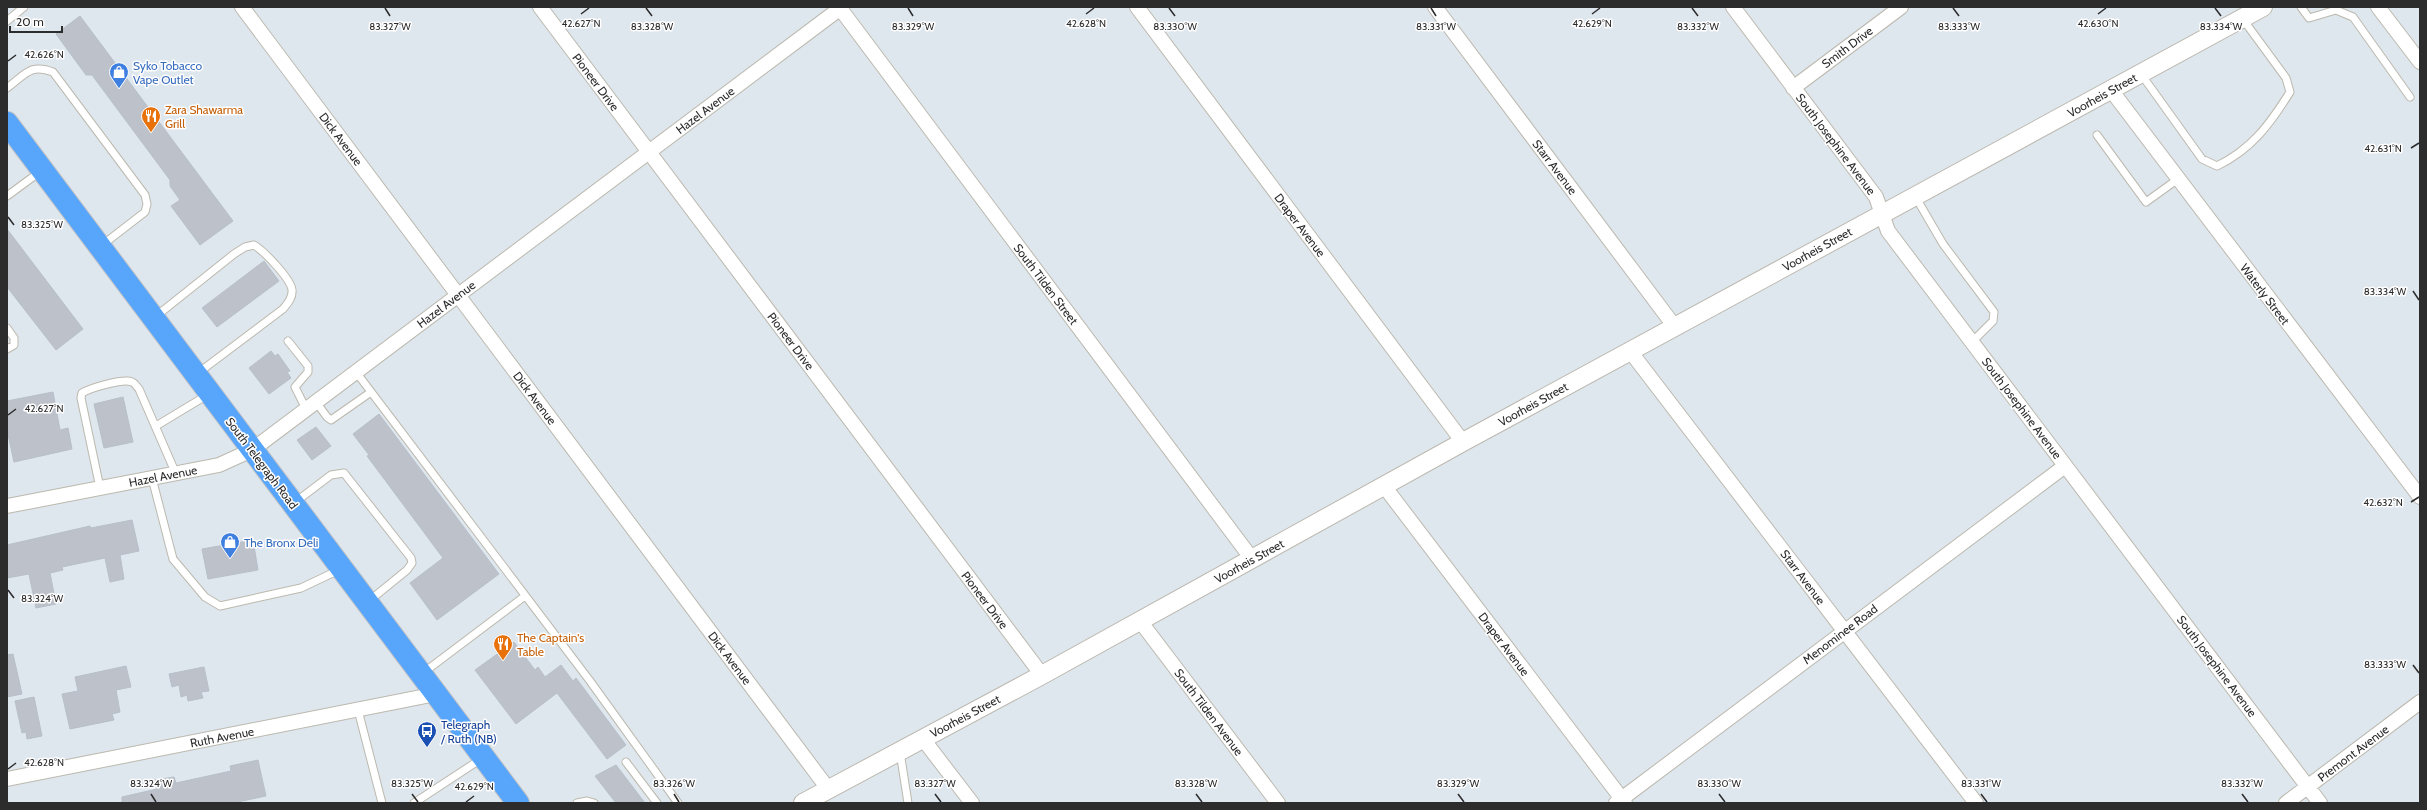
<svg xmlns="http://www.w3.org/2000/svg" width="2427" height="810" font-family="Cabin,sans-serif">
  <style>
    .building { fill: #bdc2ca; stroke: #b7bfca }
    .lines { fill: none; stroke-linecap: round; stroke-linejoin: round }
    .service-casing { stroke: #bcb9ae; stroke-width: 9 }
    .minor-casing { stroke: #bcb9ae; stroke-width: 16 }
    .tertiary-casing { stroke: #bcb9ae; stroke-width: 20 }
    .trunk-casing { stroke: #c4c4c4; stroke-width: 24 }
    .service { stroke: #fff; stroke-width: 7 }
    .minor { stroke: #fff; stroke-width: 14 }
    .tertiary { stroke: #fff; stroke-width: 18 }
    .trunk { stroke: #58a5fc; stroke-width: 22 }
    .ticks { fill: none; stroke: #2c2c2c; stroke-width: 1.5 }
    .labels { text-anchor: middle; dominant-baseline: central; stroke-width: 3; stroke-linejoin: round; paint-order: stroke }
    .street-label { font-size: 12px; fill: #2c2c2c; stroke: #fff }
    .shop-label { font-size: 12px; fill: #366cbe; stroke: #fff; text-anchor: start }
    .food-label { font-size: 12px; fill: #c56008; stroke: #fff; text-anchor: start }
    .transit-label { font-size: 12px; fill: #164399; stroke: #fff; text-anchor: start }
    .ticks-label { font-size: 10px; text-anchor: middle; fill: #2c2c2c; stroke: #fff; stroke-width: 3; stroke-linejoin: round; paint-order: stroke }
  </style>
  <rect width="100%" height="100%" fill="#dee6ee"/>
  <!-- building -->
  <path class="building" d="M80 16 233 221 200 245 171 206 180 200 170 186V180L92 75H86L56 34Z
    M7 229 83 329 56 350 7 287Z
    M264 261 279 281 217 327 202 308Z
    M271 351 275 356 278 354 290 371 287 372 291 378 269 394 249 368Z
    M53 392 60 430 68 428 72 449 14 462 7 430V401Z
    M123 397 133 442 104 448 94 404Z
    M379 414 499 574 437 620 410 583 443 558 367 456 369 455 353 434Z
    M316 427 331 446 312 460 297 440Z
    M132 520 139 551 120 555 124 579 110 582 105 558 62 567 63 570 50 573 56 604 36 608 29 574 7 578V545L90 526 91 528Z
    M253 540 258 570 208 579 202 549Z
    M514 642 535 670 538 667 545 677 561 665 573 681 576 678 626 745 607 759 557 693 516 724 475 670Z
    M13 654 22 694 7 697V655Z
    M126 666 131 687 116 690 120 712 112 714 114 720 70 729 62 694 78 691 75 677Z
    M204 667 209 691 201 692 203 698 188 701 187 695 181 697 179 685 172 687 169 674Z
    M34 697 42 736 27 739 26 732 22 733 15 701Z
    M258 760 266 796 233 803H122V797L157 789 155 780 174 777 176 783 231 771 230 766Z
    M616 765 645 803H616L595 776Z"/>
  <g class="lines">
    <!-- service casing -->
    <g class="service-casing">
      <path id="service" d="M2301 7 2309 18 2336 10 2353 17 2410 97
        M7 21 24 7
        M2141 74 2202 159 2217 166C2252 149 2270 124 2290 92L2286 78 2242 18
        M7 88C25 75 30 63 53 72L145 195 147 204 145 212 101 246
        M2097 135 2146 202 2178 179
        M7 196 41 171
        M1915 196 1943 244 1994 312 1993 321 1972 342
        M155 317 234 254 245 247 254 245C264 251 291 279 292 290 293 298 287 304 283 309L198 373
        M7 328 14 338V345L7 349
        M288 341 308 366V372L295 387 306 409
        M356 372 590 681 678 803
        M316 402 327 417 331 420 371 392
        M156 426 209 394
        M152 478 173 559 205 597 220 606 301 588 339 570
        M100 488 81 398 82 393C90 388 124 378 132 382 135 383 137 387 139 389L176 474
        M294 503 331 475 344 473 411 558 412 563 407 570 369 601
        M423 673 525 596
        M358 710 382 803
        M900 752 908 803
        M626 762 657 803
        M414 803 481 759
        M577 803 587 801 594 803"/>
    </g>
    <!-- minor casing -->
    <g class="minor-casing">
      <path id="minor" d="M242 7 829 790
        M540 7 1042 675
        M839 7 1252 559
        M1137 7 1463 442
        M1435 7 1675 327
        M1733 7 1876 197 1888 231 2320 803
        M2378 7 2420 62
        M1793 88 1901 7
        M2111 90 2420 497
        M1630 351 1976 803
        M1384 486 1625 803
        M7 506 219 465 252 450 842 7
        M1140 621 1278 803
        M923 739 972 803
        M7 779 436 694
        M1616 803 2065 466
        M2286 803 2420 702"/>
    </g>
    <!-- tertiary casing -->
    <g class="tertiary-casing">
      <path id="tertiary" d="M803 803 1042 675 1463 442 2263 7"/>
    </g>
    <!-- trunk casing -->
    <g class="trunk-casing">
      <path id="trunk" d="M7 123 518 803"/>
    </g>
    <!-- service -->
    <use href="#service" class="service"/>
    <!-- minor -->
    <use href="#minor" class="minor"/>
    <!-- tertiary -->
    <use href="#tertiary" class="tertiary"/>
    <!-- trunk -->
    <use href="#trunk" class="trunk"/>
  </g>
  <!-- ticks -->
  <path class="ticks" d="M385 8 390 16M646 8 652 16M908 8 913 16M1169 8 1175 16M1431 8 1436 16M1692 8 1698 16M1953 8 1959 16M2215 8 2221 16M581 14 589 8M1086 14 1094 8M1592 14 1600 8M2098 14 2106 8M8 61 16 55M2411 148 2419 143M8 217 14 225M2413 291 2419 300M8 415 16 409M2411 502 2419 497M8 590 14 598M2413 665 2419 673M8 769 16 763M151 794 156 802M412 794 418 802M674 794 679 802M935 794 941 802M1196 794 1202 802M1458 794 1464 802M1719 794 1725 802M1981 794 1987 802M2242 794 2248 802M466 802 474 796"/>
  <!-- icons -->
  <defs>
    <g id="shop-pin" transform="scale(1)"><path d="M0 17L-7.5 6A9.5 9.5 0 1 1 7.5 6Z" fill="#3f7fe0" stroke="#fff"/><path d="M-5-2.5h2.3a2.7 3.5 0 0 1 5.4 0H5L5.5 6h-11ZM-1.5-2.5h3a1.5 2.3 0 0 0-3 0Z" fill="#fff"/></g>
    <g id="restaurant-pin" transform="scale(1)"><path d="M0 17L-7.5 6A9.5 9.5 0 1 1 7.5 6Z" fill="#e8710a" stroke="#fff"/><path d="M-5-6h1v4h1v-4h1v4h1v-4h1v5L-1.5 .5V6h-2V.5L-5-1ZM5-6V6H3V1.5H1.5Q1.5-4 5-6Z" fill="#fff"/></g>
    <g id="bus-pin" transform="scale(1)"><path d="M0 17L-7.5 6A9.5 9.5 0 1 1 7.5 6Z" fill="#1a4fb4" stroke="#fff"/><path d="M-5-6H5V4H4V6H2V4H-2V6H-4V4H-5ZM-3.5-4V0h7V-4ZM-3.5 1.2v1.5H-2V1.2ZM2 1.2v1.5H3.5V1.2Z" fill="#fff"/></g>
  </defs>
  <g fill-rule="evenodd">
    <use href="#shop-pin" x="119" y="72"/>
    <use href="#restaurant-pin" x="151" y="116"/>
    <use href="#shop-pin" x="230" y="542"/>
    <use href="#restaurant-pin" x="503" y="644"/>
    <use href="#bus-pin" x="427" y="731"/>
  </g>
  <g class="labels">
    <!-- street labels -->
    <g class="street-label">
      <text transform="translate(1847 47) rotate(-37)">Smith Drive</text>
      <text transform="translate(596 82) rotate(53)">Pioneer Drive</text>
      <text transform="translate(2102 95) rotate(-29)">Voorheis Street</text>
      <text transform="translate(705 110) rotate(-37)">Hazel Avenue</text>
      <text transform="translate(341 139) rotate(53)">Dick Avenue</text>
      <text transform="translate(1836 144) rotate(53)">South Josephine Avenue</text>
      <text transform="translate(1555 167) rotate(53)">Starr Avenue</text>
      <text transform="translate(1300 225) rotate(53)">Draper Avenue</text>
      <text transform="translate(1817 249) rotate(-29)">Voorheis Street</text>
      <text transform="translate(1046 284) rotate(53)">South Tilden Street</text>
      <text transform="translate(2265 294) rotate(53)">Waterly Street</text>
      <text transform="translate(446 304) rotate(-37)">Hazel Avenue</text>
      <text transform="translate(791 341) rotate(53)">Pioneer Drive</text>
      <text transform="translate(535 398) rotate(53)">Dick Avenue</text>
      <text transform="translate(1533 404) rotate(-29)">Voorheis Street</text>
      <text transform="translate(2022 408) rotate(53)">South Josephine Avenue</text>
      <text transform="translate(262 463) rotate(53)">South Telegraph Road</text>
      <text transform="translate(163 476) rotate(-11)">Hazel Avenue</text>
      <text transform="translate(1249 561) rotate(-29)">Voorheis Street</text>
      <text transform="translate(1803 577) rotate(53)">Starr Avenue</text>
      <text transform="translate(985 600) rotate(53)">Pioneer Drive</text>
      <text transform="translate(1840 634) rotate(-37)">Menominee Road</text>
      <text transform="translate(1504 644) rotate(53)">Draper Avenue</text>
      <text transform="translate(730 658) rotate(53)">Dick Avenue</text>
      <text transform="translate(2217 666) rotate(53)">South Josephine Avenue</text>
      <text transform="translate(1209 712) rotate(53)">South Tilden Avenue</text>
      <text transform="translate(965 716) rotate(-28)">Voorheis Street</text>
      <text transform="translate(222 737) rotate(-11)">Ruth Avenue</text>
      <text transform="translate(2353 753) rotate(-37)">Premont Avenue</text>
    </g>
    <!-- shop labels -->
    <g class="shop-label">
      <text x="133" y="65">Syko Tobacco<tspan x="133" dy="14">Vape Outlet</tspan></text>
      <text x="244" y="542">The Bronx Deli</text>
    </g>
    <!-- food labels -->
    <g class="food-label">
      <text x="165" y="109">Zara Shawarma<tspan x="165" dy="14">Grill</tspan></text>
      <text x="517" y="637">The Captain's<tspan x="517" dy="14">Table</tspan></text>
    </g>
    <!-- transit labels -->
    <g class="transit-label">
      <text x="441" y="724">Telegraph<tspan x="441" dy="14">/ Ruth (NB)</tspan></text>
    </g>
  </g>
  <g class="ticks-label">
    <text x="1086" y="27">42.628°N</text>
    <text x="1592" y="27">42.629°N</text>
    <text x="2098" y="27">42.630°N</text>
    <text x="581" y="27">42.627°N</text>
    <text x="390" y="30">83.327°W</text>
    <text x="652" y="30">83.328°W</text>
    <text x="913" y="30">83.329°W</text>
    <text x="1175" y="30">83.330°W</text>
    <text x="1436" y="30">83.331°W</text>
    <text x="1698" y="30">83.332°W</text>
    <text x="1959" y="30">83.333°W</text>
    <text x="2221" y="30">83.334°W</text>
    <text x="44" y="58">42.626°N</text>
    <text x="2383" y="152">42.631°N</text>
    <text x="42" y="228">83.325°W</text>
    <text x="2385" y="295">83.334°W</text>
    <text x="44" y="412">42.627°N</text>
    <text x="2383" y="506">42.632°N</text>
    <text x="42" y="602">83.324°W</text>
    <text x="2385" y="668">83.333°W</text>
    <text x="44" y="766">42.628°N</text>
    <text x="151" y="787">83.324°W</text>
    <text x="412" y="787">83.325°W</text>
    <text x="674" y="787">83.326°W</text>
    <text x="935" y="787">83.327°W</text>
    <text x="1196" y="787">83.328°W</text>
    <text x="1458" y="787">83.329°W</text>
    <text x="1719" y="787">83.330°W</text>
    <text x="1981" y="787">83.331°W</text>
    <text x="2242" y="787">83.332°W</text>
    <text x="474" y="790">42.629°N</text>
  </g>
  <!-- border -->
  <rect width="2427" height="810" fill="none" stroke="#2c2c2c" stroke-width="16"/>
  <!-- scale -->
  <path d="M10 26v6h52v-6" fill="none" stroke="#2c2c2c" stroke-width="2"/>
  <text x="16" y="26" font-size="12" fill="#2c2c2c" stroke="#ffffff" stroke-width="3" paint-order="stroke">20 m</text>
</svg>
